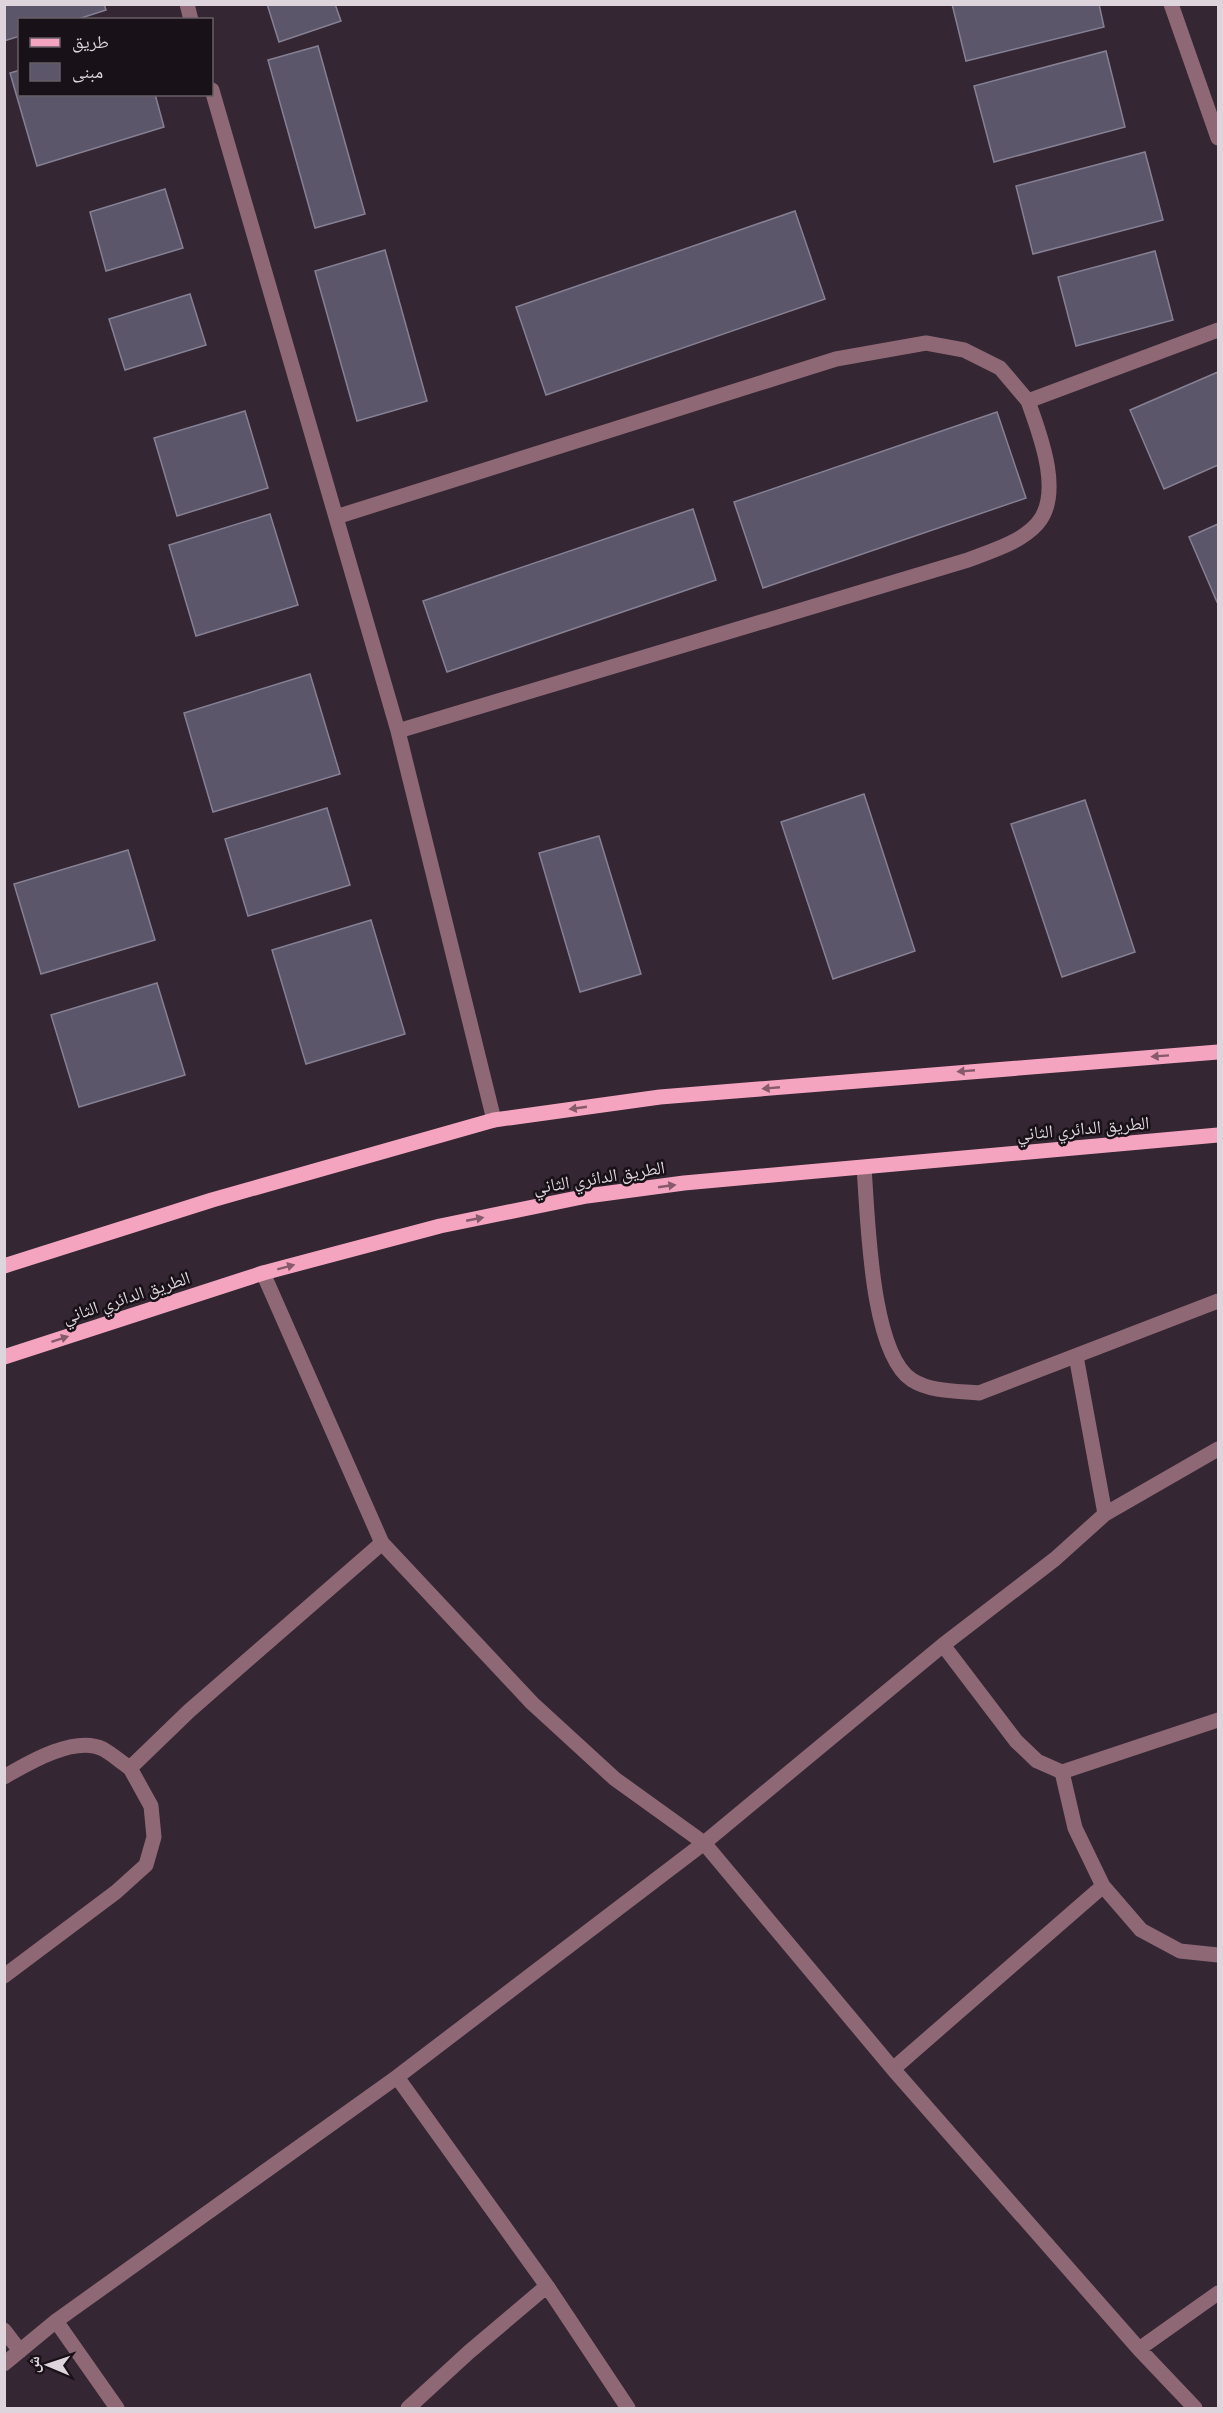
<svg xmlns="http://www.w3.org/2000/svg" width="1223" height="2413" font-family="'Titillium Web','Noto Naskh Arabic',sans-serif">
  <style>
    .building { fill: #5b5669; stroke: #868094; stroke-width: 1.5 }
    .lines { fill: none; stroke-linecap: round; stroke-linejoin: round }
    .minor { stroke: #8f6875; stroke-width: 15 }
    .major { stroke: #f4a4bf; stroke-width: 15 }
    .oneway { fill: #865a6b }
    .labels { text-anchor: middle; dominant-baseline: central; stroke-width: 5; stroke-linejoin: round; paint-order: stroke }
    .street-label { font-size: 18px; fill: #ddd4dc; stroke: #181117 }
  </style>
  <rect width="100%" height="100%" fill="#342633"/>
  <!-- building -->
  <path class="building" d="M4 4H104L106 10 75 20H20V36L4 41Z
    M267 4H335L341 21 279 42Z
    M952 4H1099L1104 27 966 61Z
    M318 46 365 214 315 228 268 60Z
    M1106 51 1125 127 994 162 974 86Z
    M20 70V94H155L164 127 37 166 10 73Z
    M1145 152 1163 220 1033 254 1016 186Z
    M165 189 183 248 106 271 90 212Z
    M795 211 825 299 546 395 516 307Z
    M385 250 427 401 357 421 315 271Z
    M1155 251 1173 320 1076 346 1058 277Z
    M190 294 206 345 125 370 109 319Z
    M1218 372V465L1164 489 1130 410Z
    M245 411 268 488 177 516 154 438Z
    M997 412 1026 498 763 588 734 502Z
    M693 509 716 580 447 672 423 601Z
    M270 514 298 605 196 636 169 545Z
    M1218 524V601L1217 602 1189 537Z
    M310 674 340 774 213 812 184 713Z
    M864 794 915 951 833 979 781 822Z
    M1085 800 1135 952 1062 977 1011 824Z
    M327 808 350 885 248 916 225 839Z
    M599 836 641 974 580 992 539 853Z
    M128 850 155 940 41 974 14 884Z
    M371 920 405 1034 306 1064 272 950Z
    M157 983 185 1075 79 1107 51 1015Z"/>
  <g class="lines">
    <!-- minor -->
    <path class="minor" d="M187 4 191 20
      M1171 4 1218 138
      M212 90 398 731 494 1120
      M336 517 836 359 926 343 964 350 1000 368 1028 401 1218 330
      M398 731 968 560C991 551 1020 543 1037 524 1064 494 1039 432 1028 401
      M864 1168C868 1216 870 1353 912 1380 931 1392 957 1391 979 1393L1218 1301
      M263 1273 382 1543 532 1703 615 1779 704 1843 893 2069 1139 2349 1195 2408
      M1076 1356 1105 1514
      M943 1645 1016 1741 1037 1761 1062 1772 1218 1720
      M1062 1772 1075 1828 1103 1886 1141 1930 1180 1951 1218 1955
      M4 1777C28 1763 75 1735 103 1749 112 1754 121 1762 130 1768
      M4 1976 116 1892 146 1865 154 1837 151 1806 130 1768 189 1711 382 1543
      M893 2069 1103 1886
      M397 2077 547 2286 628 2408
      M56 2321 117 2408
      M4 2330 20 2351
      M1139 2349 1218 2293
      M4 2364 56 2321 397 2077 704 1843 943 1645 1055 1559 1105 1514 1218 1449
      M408 2408 469 2352 547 2286"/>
    <!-- major -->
    <path class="major" d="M4 1266 212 1200 494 1120 660 1097 1218 1052
      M4 1357 263 1273 440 1226 587 1196 684 1183 1218 1135"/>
  </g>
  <!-- one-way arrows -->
  <defs><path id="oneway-solid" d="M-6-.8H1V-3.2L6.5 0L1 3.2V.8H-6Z" transform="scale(1.5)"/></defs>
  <g class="oneway">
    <use href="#oneway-solid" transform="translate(1160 1056) rotate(176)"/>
    <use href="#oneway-solid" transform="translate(966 1071) rotate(175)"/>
    <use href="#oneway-solid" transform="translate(771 1088) rotate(175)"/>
    <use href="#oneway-solid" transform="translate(578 1108) rotate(172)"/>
    <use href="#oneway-solid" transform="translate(667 1186) rotate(-8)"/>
    <use href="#oneway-solid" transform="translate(475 1219) rotate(-11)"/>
    <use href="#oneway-solid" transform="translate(286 1267) rotate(-15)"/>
    <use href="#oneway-solid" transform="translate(60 1339) rotate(-18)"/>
  </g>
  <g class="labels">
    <!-- street labels -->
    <g class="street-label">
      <text transform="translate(1083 1128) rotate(-5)">الطريق الدائري الثاني</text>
      <text transform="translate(599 1177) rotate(-9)">الطريق الدائري الثاني</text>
      <text transform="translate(126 1297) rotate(-18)">الطريق الدائري الثاني</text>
    </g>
  </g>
  <!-- border -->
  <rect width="1223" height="2413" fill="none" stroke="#ddd4dc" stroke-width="12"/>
  <!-- legend -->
  <rect x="18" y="18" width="195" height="78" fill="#181117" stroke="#675f66" stroke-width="1.5"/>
  <rect x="30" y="38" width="30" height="9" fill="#f4a4bf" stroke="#675f66" stroke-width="1.5"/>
  <text x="72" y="48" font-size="18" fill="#ddd4dc">طريق</text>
  <rect x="30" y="63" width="30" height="18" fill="#5b5669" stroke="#675f66" stroke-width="1.5"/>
  <text x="72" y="78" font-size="18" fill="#ddd4dc">مبنى</text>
  <!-- north arrow -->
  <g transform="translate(48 2365) rotate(272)" stroke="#181117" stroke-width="4.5" paint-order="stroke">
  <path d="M0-4.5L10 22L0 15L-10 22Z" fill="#ddd4dc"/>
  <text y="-9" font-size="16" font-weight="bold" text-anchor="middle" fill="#ddd4dc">ش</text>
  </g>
</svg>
